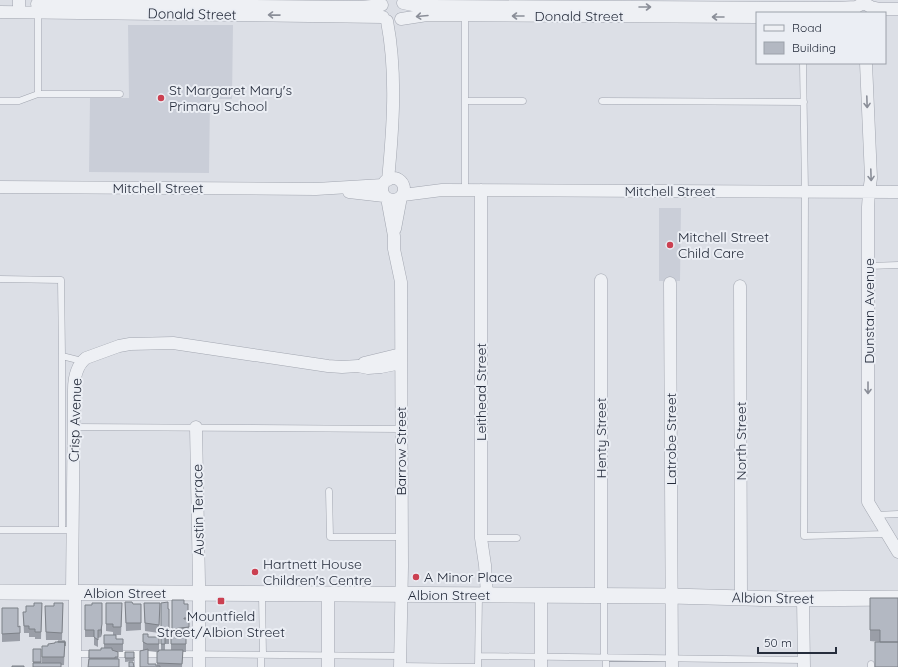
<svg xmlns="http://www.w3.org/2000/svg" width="898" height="667" font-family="Quicksand,sans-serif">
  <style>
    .built { fill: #caced8 }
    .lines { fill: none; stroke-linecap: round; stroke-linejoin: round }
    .service-casing { stroke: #a2a6b0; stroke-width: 7 }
    .minor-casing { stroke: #a2a6b0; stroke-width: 13 }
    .tertiary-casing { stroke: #a2a6b0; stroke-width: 16 }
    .service { stroke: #eef0f4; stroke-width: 6 }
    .minor { stroke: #eef0f4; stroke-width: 12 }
    .tertiary { stroke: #eef0f4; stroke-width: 15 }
    .wall { fill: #9a9ea7; fill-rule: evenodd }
    .shaded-wall { fill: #7d8188 }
    .building { fill: #b3b8c2; stroke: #7d8188 }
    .oneway { stroke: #8a8e98 }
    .poi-dot { fill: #cb4051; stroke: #ebeef4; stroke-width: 1.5 }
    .labels { text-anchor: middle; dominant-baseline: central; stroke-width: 4; stroke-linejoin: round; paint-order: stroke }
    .street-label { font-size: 14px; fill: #262d3c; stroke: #ebeef4 }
    .poi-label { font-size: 14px; fill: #262d3c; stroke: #ebeef4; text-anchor: start }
  </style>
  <rect width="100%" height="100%" fill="#dcdfe6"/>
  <!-- built -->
  <path class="built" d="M128 25H233L232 99H210L209 173 89 172 90 98H129Z
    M659 208H681L680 281H659Z"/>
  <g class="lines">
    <!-- service casing -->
    <g class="service-casing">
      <path id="service" d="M38 13V94H120
        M465 16V190
        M803 63 805 192 804 536 887 534
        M0 101H19L38 94
        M465 101H523
        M602 101 804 102
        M869 266 898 265
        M0 279 61 280 62 356 82 361
        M73 427 400 429
        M329 491 330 537H401
        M876 515 898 514
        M0 530H73
        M62 530V356
        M481 538H517
        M262 595 263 655
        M604 596V657
        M75 654H96
        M111 654H164
        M138 654V667
        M175 654 400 656
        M479 656 804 660
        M400 666 478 667
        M261 667V655
        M478 667 479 595
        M606 667V657
        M871 667V664"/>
    </g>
    <!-- minor casing -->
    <g class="minor-casing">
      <path id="minor" d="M19 0V12
        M403 3 418 6H433L836 8 856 7
        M37 4 361 7 382 5
        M871 7 880 9H898
        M0 12 383 17
        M853 13 856 7 864 3 871 7 874 13
        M401 19 427 15 757 17
        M387 21C397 73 393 128 388 180
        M866 63 871 178 869 192 868 207V502L898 552
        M382 189a11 11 0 1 1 22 0a11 11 0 1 1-22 0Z
        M0 187 316 189 383 185
        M481 190V538L485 565 487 595
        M349 192 384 196
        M403 195 442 190 898 192
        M387 198 394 236V249L401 282 402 567 400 667
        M395 229 401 197
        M601 280V596
        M670 283 672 667
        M740 286 741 597
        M364 363 401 354
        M196 427 199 583V667
        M72 593 74 390C74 378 76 366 86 358L119 346 130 344 173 343 328 366 342 367 358 366 368 368 381 367 401 363
        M75 593V667
        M803 598 804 667
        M328 667V595
        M541 667V596"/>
    </g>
    <!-- tertiary casing -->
    <g class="tertiary-casing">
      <path id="tertiary" d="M0 592 671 596 785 599 898 598"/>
    </g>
    <!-- service -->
    <use href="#service" class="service"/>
    <!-- minor -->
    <use href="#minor" class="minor"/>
    <!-- tertiary -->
    <use href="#tertiary" class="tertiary"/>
  </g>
  <!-- wall -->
  <path class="wall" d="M870 598H898L880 642 870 641Z
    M172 600 184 604H188V619H189V635H186V652H183L182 667H140L143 650V642L148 637H159V650H161V603L168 609H169V644H165V650H171V633H172ZM148 651 157 652V666L148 664Z
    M125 602 133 604H141V630L126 631Z
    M42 603 41 639H35V637H29V633H24L23 612H26L34 606Z
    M63 603 62 640H46L45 606H54Z
    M106 603 122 611 121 635H113V632L106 631Z
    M144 603H160L159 633 145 631Z
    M85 605H92L102 632 101 637 98 638V647L94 645V637H85Z
    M2 608 18 627 20 626V641L2 642Z
    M104 635 116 639H123V652H118V659L88 667 89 650H101L104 648Z
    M65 641 64 665 33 667V649H41V663H42V646H48Z
    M125 652H134V661L125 662Z"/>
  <!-- shaded-wall -->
  <path class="shaded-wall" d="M102 624V632L101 637V630Z"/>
  <!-- building -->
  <path class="building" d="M870 598H898V642H880V630H870Z
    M172 600H184V604H188V618H184V619H189V627L172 629Z
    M125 602H132L133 604H141V623H126Z
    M168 602V609H169V636H165V644H161V603Z
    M34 603H42L41 632H35V629H29V626H24L23 612H26V606H34Z
    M54 603H63L62 633 46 632 45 606H54Z
    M92 603H102V624L101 630H98V640L94 637V630H85V605H92Z
    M106 603H122L121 627H113V624H106Z
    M144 603H160L159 625 145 623Z
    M2 608H18V627L20 626V633L2 634Z
    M171 633H186V644H171Z
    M143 634H148V637H159V644H147L143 642Z
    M104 635H116V639H123V644H104Z
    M58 641H65V646V642H58Z
    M55 642H65L64 657H42V646H48V644L55 643Z
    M875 642H898V667H875Z
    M101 648H112V650L118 652V657H115V658H89V650H101Z
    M33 649H41V662H33Z
    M148 649V664H156V666H160V667H140V651Z
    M159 650H183L182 664 157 663V652L159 651Z
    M125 652H134V658H125Z
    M89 659H119V667H88Z
    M129 662H133L134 667H129Z
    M33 663H61V667H33Z
    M12 666H24V667H12Z"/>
  <!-- one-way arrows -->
  <defs><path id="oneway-shaft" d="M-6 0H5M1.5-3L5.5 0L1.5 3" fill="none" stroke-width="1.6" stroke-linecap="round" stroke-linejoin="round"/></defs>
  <g class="oneway">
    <use href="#oneway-shaft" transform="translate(645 7)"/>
    <use href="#oneway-shaft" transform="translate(274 15) rotate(-179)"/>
    <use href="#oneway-shaft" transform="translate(422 16) rotate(175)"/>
    <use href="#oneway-shaft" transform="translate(518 16) rotate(-180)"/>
    <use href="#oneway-shaft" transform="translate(718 17) rotate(-180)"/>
    <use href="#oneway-shaft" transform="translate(867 102) rotate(88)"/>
    <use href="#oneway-shaft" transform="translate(871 175) rotate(88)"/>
    <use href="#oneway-shaft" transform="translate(868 388) rotate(90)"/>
  </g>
  <!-- markers -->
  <g class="poi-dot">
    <circle cx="161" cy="98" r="4"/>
    <circle cx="670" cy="245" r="4"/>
    <circle cx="255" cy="572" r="4"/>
    <circle cx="416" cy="577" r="4"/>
    <rect x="217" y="597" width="8" height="8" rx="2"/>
  </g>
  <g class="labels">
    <!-- street labels -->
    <g class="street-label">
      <text transform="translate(192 14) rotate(1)">Donald Street</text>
      <text x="579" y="16">Donald Street</text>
      <text x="158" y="188">Mitchell Street</text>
      <text x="670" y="191">Mitchell Street</text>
      <text transform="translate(869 311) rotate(-90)">Dunstan Avenue</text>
      <text transform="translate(481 392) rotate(-90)">Leithead Street</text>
      <text transform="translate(75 420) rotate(-88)">Crisp Avenue</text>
      <text transform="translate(601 438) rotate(-90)">Henty Street</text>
      <text transform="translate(671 439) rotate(-90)">Latrobe Street</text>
      <text transform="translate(741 441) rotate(-90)">North Street</text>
      <text transform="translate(401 451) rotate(-90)">Barrow Street</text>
      <text transform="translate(198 510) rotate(-91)">Austin Terrace</text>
      <text x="125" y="593">Albion Street</text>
      <text x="449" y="595">Albion Street</text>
      <text transform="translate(773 598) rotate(1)">Albion Street</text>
    </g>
    <!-- poi labels -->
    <g class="poi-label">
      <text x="169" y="90">St Margaret Mary's<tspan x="169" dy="16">Primary School</tspan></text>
      <text x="678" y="237">Mitchell Street<tspan x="678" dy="16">Child Care</tspan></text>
      <text x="263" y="564">Hartnett House<tspan x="263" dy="16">Children's Centre</tspan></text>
      <text x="424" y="577">A Minor Place</text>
      <text x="221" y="616" text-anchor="middle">Mountfield<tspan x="221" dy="16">Street/Albion Street</tspan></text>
    </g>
  </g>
  <!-- legend -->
  <rect x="756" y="12" width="130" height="52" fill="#ebeef4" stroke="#9ca1aa"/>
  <rect x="764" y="25" width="20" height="6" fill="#eef0f4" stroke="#9ca1aa"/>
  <text x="792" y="32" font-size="12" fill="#262d3c">Road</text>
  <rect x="764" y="42" width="20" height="12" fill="#b3b8c2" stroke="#9ca1aa"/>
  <text x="792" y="52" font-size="12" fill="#262d3c">Building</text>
  <!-- scale -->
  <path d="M758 647v6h78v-6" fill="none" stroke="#262d3c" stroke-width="2"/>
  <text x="764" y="647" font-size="12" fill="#262d3c" stroke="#ebeef4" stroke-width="3" paint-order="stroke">50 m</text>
</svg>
